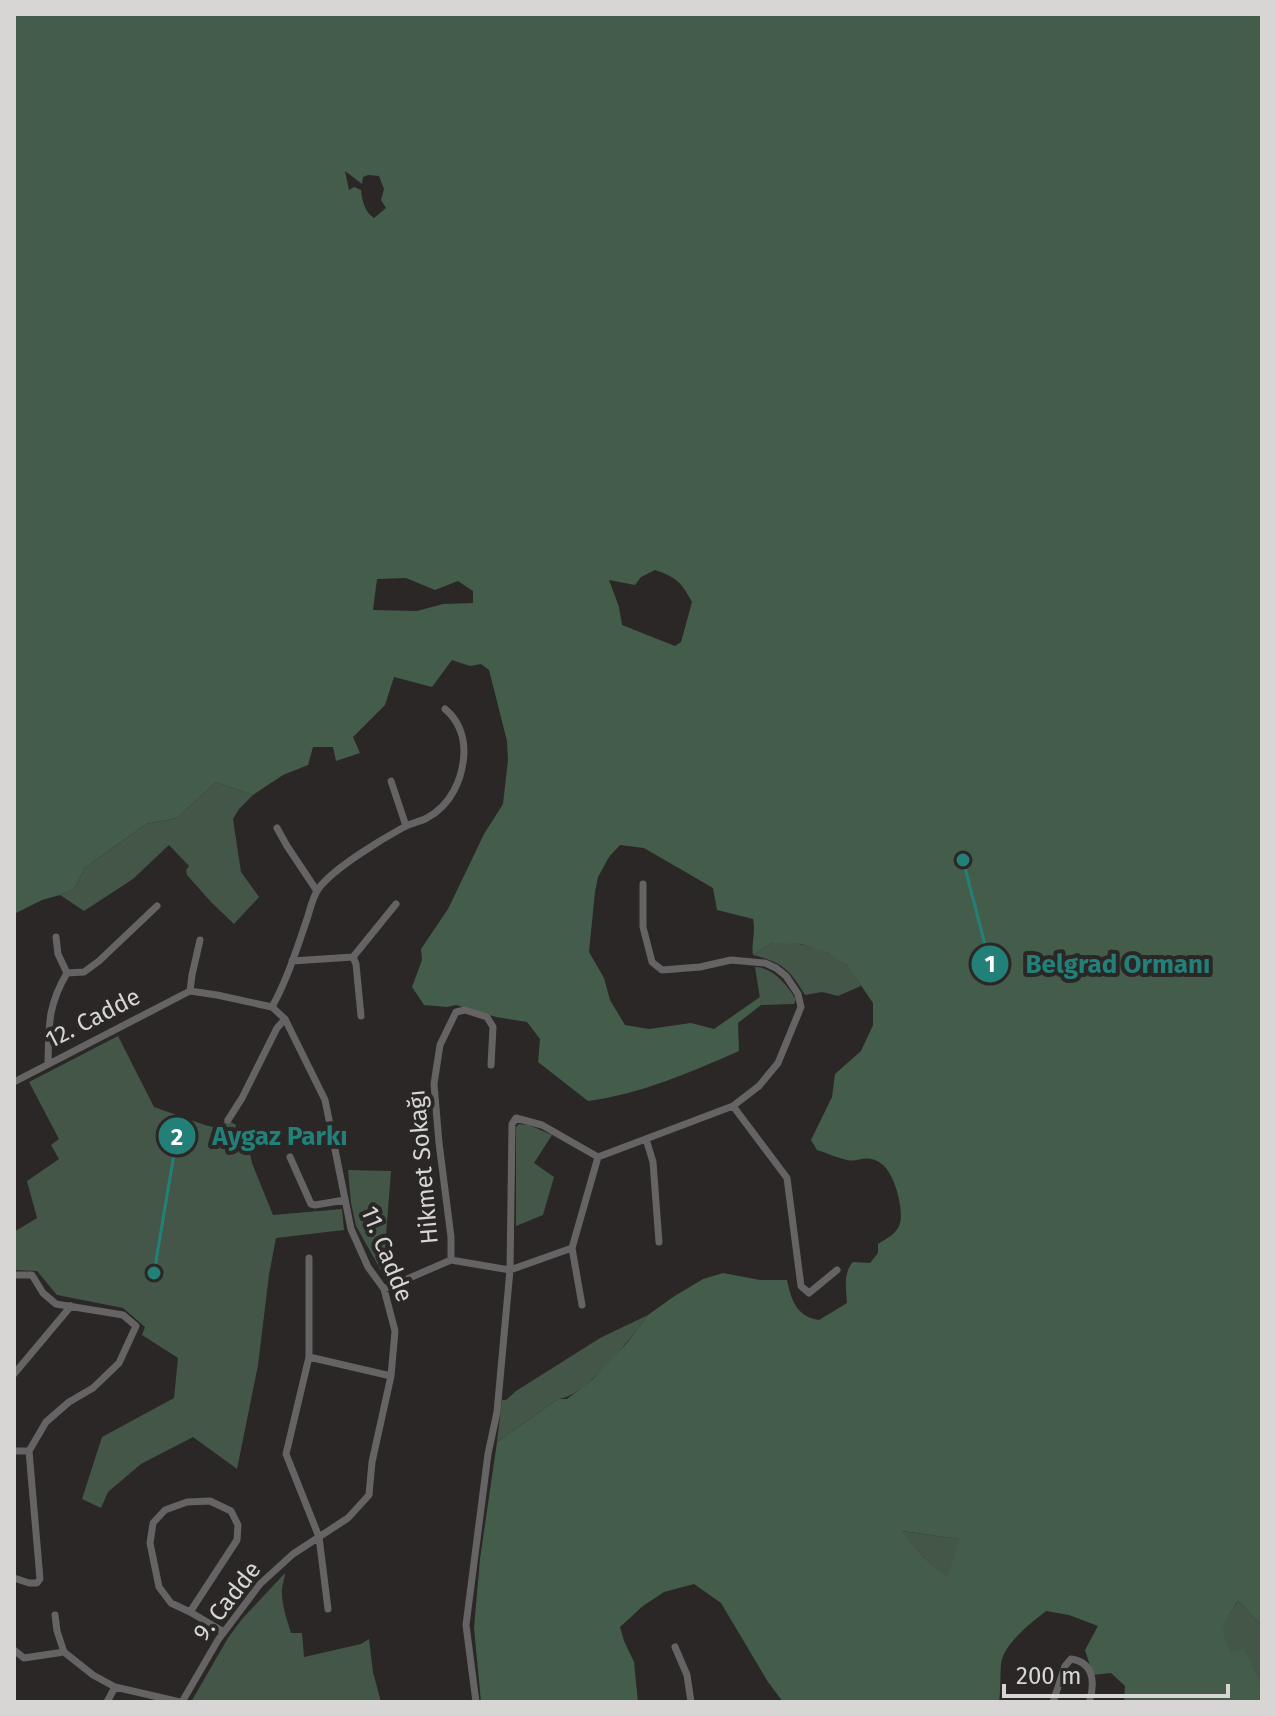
<svg xmlns="http://www.w3.org/2000/svg" width="1276" height="1716" font-family="'Fira Sans',sans-serif">
  <style>
    .green { fill: #445648 }
    .forest { fill: #445c4a; fill-rule: evenodd }
    .lines { fill: none; stroke-linecap: round; stroke-linejoin: round }
    .street { stroke: #656363; stroke-width: 7 }
    .labels { text-anchor: middle; dominant-baseline: central; stroke-width: 8; stroke-linejoin: round; paint-order: stroke }
    .street-label { font-size: 24px; fill: #d8d6d5; stroke: #2a2726 }
    .leader { fill: none; stroke: #238078; stroke-width: 3 }
    .callout-dot { fill: #238078; stroke: #2a2726; stroke-width: 3 }
    .mark-label { font-size: 24px; text-anchor: middle; font-weight: bold; fill: #fff }
    .callout-label { font-size: 26px; text-anchor: middle; font-weight: bold; fill: #238078; stroke: #2a2726; stroke-width: 8; stroke-linejoin: round; paint-order: stroke }
  </style>
  <rect width="100%" height="100%" fill="#2a2726"/>
  <!-- green -->
  <path class="green" d="M216 782 253 795 239 809 233 819 241 872 259 897 234 924 211 902 187 875 186 870 189 866 169 845 133 879 84 911 60 895 74 889 85 868 117 845 146 824 177 818Z
    M784 942C805 944 829 950 846 964 852 970 857 979 861 986L838 996 822 992 805 995C789 969 783 963 753 955L772 943Z
    M755 967C773 967 787 985 796 999L794 1004 761 1005Z
    M118 1036 154 1107 205 1125 221 1129 225 1119 236 1125 235 1130 248 1144 252 1163 273 1215 342 1209 344 1230 276 1238 269 1275 258 1365 237 1469 193 1437 141 1464 108 1492 101 1508 82 1499 102 1437 174 1398 178 1358 142 1335 145 1327 123 1308 57 1295 37 1271 14 1270V1232L37 1218 27 1181 59 1159 51 1145 59 1139 29 1082Z
    M519 1124 529 1125 552 1135 534 1163 554 1177 543 1215 516 1226V1127Z
    M348 1170 391 1171 383 1274 356 1226 351 1203Z
    M648 1315C632 1337 586 1397 558 1399L497 1442 502 1400H506L516 1391 600 1338Z
    M901 1531 960 1539 947 1578 923 1557Z
    M285 1573C285 1580 281 1586 282 1593 282 1606 287 1620 291 1633H302L304 1657 361 1644 369 1639 373 1672 381 1702H191L228 1638 242 1619Z
    M1238 1601 1262 1626V1686C1248 1669 1216 1647 1224 1623 1227 1615 1234 1608 1238 1601Z"/>
  <!-- forest -->
  <path class="forest" d="M14 14H1262V1626L1238 1601C1224 1622 1217 1628 1231 1652L1244 1649 1262 1686V1702H1124L1125 1686 1111 1673 1093 1675 1085 1650 1098 1626 1069 1615 1046 1611C1031 1623 1003 1644 1001 1664 1000 1677 1001 1688 999 1702H783L768 1682 721 1603 694 1584 664 1592 643 1606 620 1627 624 1641 634 1662 638 1702H481L474 1628 480 1559 497 1442 558 1399H567L593 1379 627 1343 648 1315 673 1297 703 1279 723 1273 760 1280H787C791 1300 797 1317 819 1320L847 1303C846 1288 843 1273 853 1262L870 1263 878 1253V1244C886 1239 898 1233 900 1223 904 1208 894 1174 883 1165 867 1152 859 1163 847 1160 837 1158 827 1153 817 1150L811 1140 832 1097 835 1074 861 1051 873 1025V1003L847 965 828 953 801 944 772 943 753 955C751 943 756 931 753 919L717 910 713 888 644 848 620 845 609 857 598 877 595 892 589 952 604 978 610 1000 625 1025 649 1029 691 1023 714 1029 760 997 761 1005 738 1023 739 1051C691 1072 641 1094 588 1101L538 1062 540 1039 527 1022 496 1017 456 1005 447 1007 424 1005 412 987 422 960 421 949 448 909 484 834 503 804 508 760 507 741 489 670 481 664 470 666 452 660 432 687 394 677 385 705 353 737 360 753 336 761 333 747H313L308 765 283 775 253 795 216 782 177 818 146 824 85 868 74 889 60 895 42 900 14 914ZM345 171 362 184 363 177 368 175 379 176 384 189 381 200 386 208 374 218C365 212 362 201 361 190L354 187 349 190ZM655 570C676 577 682 583 692 602L681 642 675 646 622 625 619 607 609 580 635 585 641 577ZM406 578 435 590 458 581 473 591V603L443 604 417 611 373 610 377 579ZM902 1531 959 1539 947 1577 923 1557Z"/>
  <g class="lines">
    <!-- street -->
    <path class="street" d="M391 781 406 826
      M277 828 287 846 317 891
      M56 937 58 954 67 973
      M353 957 396 904
      M292 961 353 957 356 964 361 1016
      M190 991 192 975 200 940
      M272 1007C287 980 296 951 306 922 310 911 312 897 319 888 334 868 382 839 404 827 411 823 419 822 427 818 451 805 463 779 464 752 464 734 458 720 445 709
      M48 1064C49 1026 47 1007 67 973L84 972 99 961 157 906
      M14 1082 190 991
      M733 1106 787 1178 801 1286 809 1293 837 1270
      M228 1120 242 1098 277 1028 285 1019
      M646 1139 653 1162 659 1242
      M290 1157 311 1204 315 1205 345 1200
      M598 1157 733 1106 759 1086 778 1063 801 1007 798 994 786 976 776 968 765 963 731 960 700 967 662 970 652 962 643 927V884
      M309 1258V1357L286 1454 319 1537 328 1609
      M451 1260V1237L439 1143 434 1084 440 1045 456 1012 465 1010 487 1017 493 1027 491 1065
      M14 1275H32L43 1293 56 1304 123 1315 136 1326 119 1363 93 1388 69 1402 46 1422 29 1451 40 1579 37 1583H29L14 1578
      M384 1289 451 1260 510 1270 572 1248
      M582 1305 572 1248 598 1157
      M309 1357 391 1376
      M14 1374 71 1306
      M14 1451H29
      M190 1612 237 1540 238 1525 231 1511 210 1501 187 1502 165 1510 153 1523 150 1543 159 1587 171 1603 190 1612 224 1632
      M55 1615 57 1631 64 1652 93 1675 115 1687 180 1702
      M675 1647 687 1675 691 1702
      M14 1650 24 1658 64 1652
      M107 1702 115 1687
      M182 1702 218 1640 260 1584 293 1554 348 1518 369 1495 372 1462 391 1376 395 1331 384 1289 368 1267 351 1229 325 1100 285 1019 272 1007 217 995 190 991
      M476 1702 466 1625 488 1454 497 1412 510 1270 512 1124 516 1118 542 1125 598 1157
      M1053 1702 1065 1666 1071 1659C1093 1662 1095 1681 1090 1699"/>
  </g>
  <g class="labels">
    <!-- street labels -->
    <g class="street-label">
      <text transform="translate(93 1018) rotate(-27)">12. Cadde</text>
      <text transform="translate(423 1167) rotate(-95)">Hikmet Sokağı</text>
      <text transform="translate(387 1254) rotate(68)">11. Cadde</text>
      <text transform="translate(227 1601) rotate(-52)">9. Cadde</text>
    </g>
  </g>
  <!-- callouts -->
  <path class="leader" d="M963 860L990 964M154 1273L177 1136"/>
  <g class="callout-dot">
    <circle cx="963" cy="860" r="8"/>
    <circle cx="154" cy="1273" r="8"/>
    <circle cx="990" cy="964" r="20"/>
    <circle cx="177" cy="1136" r="20"/>
  </g>
  <g class="mark-label">
    <text x="990" y="972">1</text>
    <text x="177" y="1145">2</text>
  </g>
  <g class="callout-label">
    <text x="1118" y="973">Belgrad Ormanı</text>
    <text x="280" y="1145">Aygaz Parkı</text>
  </g>
  <!-- border -->
  <rect width="1276" height="1716" fill="none" stroke="#d8d6d5" stroke-width="32"/>
  <!-- scale -->
  <path d="M1004 1684v12h224v-12" fill="none" stroke="#d8d6d5" stroke-width="4"/>
  <text x="1016" y="1684" font-size="24" fill="#d8d6d5" stroke="#2a2726" stroke-width="6" paint-order="stroke">200 m</text>
</svg>
